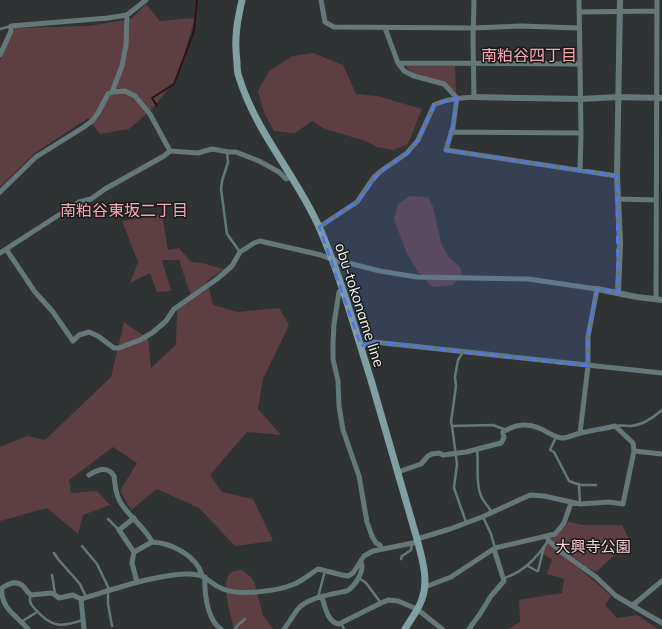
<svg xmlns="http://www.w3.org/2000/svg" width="662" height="629" font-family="Mulish,'Noto Sans JP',sans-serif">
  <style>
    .green { fill: #5d3f43 }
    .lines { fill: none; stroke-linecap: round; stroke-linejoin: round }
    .stream { stroke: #311118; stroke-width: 2 }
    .service { stroke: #657879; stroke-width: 2.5 }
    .minor { stroke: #657879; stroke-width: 5 }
    .tertiary { stroke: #657879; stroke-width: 6 }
    .secondary { stroke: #80a0a1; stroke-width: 7 }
    .marked { fill: #5277de; fill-opacity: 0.2; stroke: #5277de; stroke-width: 3; stroke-dasharray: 8 5; stroke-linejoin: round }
    .labels { text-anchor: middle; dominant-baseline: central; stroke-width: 3; stroke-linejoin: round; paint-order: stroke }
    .street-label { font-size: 15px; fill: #eff2f2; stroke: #181a1a }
    .park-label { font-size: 15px; fill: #fbd0d6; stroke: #181a1a }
    .neighbourhood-label { font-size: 16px; fill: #faa7b4; stroke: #181a1a }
  </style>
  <rect width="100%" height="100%" fill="#2f3333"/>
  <!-- green -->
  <path class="green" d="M146 4 160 21 195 18 177 79 151 110 129 129 100 134 88 118 35 153 0 187V61L14 28 89 26 131 19Z
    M313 53 343 65 356 94 377 96 422 109 408 144 393 150 377 147 366 141 325 129 312 121 295 133 274 131 264 113 258 91 269 71 293 56Z
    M407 66H455L456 94 452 89 415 74 407 68Z
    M410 196 428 197 433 207 441 243 448 256 460 267 462 275 453 285 432 287 419 273 407 254 394 219 398 204Z
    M162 214 168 250 179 248 191 262 202 263 224 269 207 281 213 305 237 312 279 308 289 325 263 379 258 409 281 435 247 432 210 475 222 492 253 499 273 541 235 546 199 508 157 489 131 510 120 491 137 463 113 447 69 480 71 493 97 491 110 505 83 515 78 534 47 508 0 521V447L27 436 45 440 111 377 124 322 148 339 151 368 176 345 177 309 192 299 179 260H162L171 291 157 292 150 273 130 283 138 262 122 221Z
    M569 522 583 525H622L630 541 596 572 585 566 565 550 562 553 611 596 605 605 617 618 637 615 658 629H508L520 622 519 600 562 593 564 579 547 574 552 559 540 553 550 540Z
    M242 570 251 577 255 584 263 615 273 629H234C231 616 219 580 232 572 235 571 239 570 242 570Z"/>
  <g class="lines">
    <!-- stream -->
    <path class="stream" d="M157 106 152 98 174 84 194 31 197 0"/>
    <!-- service -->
    <path class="service" d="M0 29 11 26
      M227 153 228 162 222 181 221 189 227 234 240 252
      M463 352 458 360 455 377 456 386 451 422 452 426 493 425 506 430
      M452 426 457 464 454 488 466 522
      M615 426C621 425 626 426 631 426 643 425 653 418 662 410
      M556 437 550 450 554 452 569 481 580 485H596
      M477 449C479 464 475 482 481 496 484 502 488 507 492 512
      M579 484 580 504
      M483 517 491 534 495 548
      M108 519 119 530
      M82 546 97 564 110 591
      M54 553 58 559 80 584 86 597
      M401 559 402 556 411 550 412 543
      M528 566 537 571H538L544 547
      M52 575 55 594
      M359 578 366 583 381 603
      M504 578C524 572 537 558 548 541
      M108 591V604L112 626
      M31 595C28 602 32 606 37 611 52 628 62 627 83 620
      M318 597 325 571
      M21 622 37 612
      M341 623 344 629
      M235 629 238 625 245 619"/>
    <!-- minor -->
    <path class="minor" d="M321 0 325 22 334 27 474 28 521 26 579 28
      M579 0 581 133 580 170
      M579 12 657 11
      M385 28 398 63 404 71 414 76 444 84 457 98 453 127 446 150 617 176
      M0 55 11 31V26L108 18 127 15 146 0
      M398 63 579 64
      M112 92 122 66 126 45 127 15
      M451 132 581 133
      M0 192 36 157 84 127 92 121 98 113 108 94 112 92 125 91 135 96 150 114 170 151
      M618 199 656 200
      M319 227 357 202 374 177 381 171 407 153 418 140 434 105C446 99 460 98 474 97L473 40 474 0
      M6 249 35 292 53 312 73 341 79 335 89 332 98 336 114 348H119L140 340 152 333 166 321 174 309 217 279 232 266 240 252 254 243 260 241 321 255 333 260 348 263 380 271 417 277 528 279 597 289 588 337V366L580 433
      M0 253 79 202 91 199 105 189 164 156 170 151 198 153 212 149 229 152H236L259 161 279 172 286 179 291 176
      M343 288 339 292 334 324 333 343V359L338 381 339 406 343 430 359 476 367 522 372 536 376 543 380 545 381 548
      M656 299 657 0
      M361 346 374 342 662 373
      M634 451 662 454
      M398 472 421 464 428 456 432 454 439 453 443 455 466 452 501 443 504 438 503 432C514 425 527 423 539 428 547 431 553 437 562 438 568 438 575 434 581 433 592 430 603 429 615 426L633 443 634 451 623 504 609 502 580 504 544 496 530 495 482 517 450 529 417 539
      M89 475C98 469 108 466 114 476 115 482 115 488 117 494 121 511 145 526 152 542 171 543 196 555 202 575
      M134 518 119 530 134 552 152 542
      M548 536V540L560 551 596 577 616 596 662 623
      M134 552 132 563 137 582
      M205 577C204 592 207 620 221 629
      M425 587 451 577 495 548 555 534 564 523 571 503
      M322 597C325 607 328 623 339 624L381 603 388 600 398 601 417 609 442 629
      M633 605 662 581
      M28 629C17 616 0 608 2 588 9 583 17 580 24 587 26 590 27 592 31 595L51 593 54 594 59 598 73 595 81 599
      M84 629 81 599C115 589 149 576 185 574 209 573 205 582 223 589 238 596 277 591 292 585 301 582 310 574 318 569L342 575 348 576 353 573 364 556 373 551 418 542
      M284 629C289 623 293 615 298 609 308 597 333 594 347 591 355 586 365 571 361 562
      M469 629 480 614 491 596 504 581 494 549"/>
    <!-- tertiary -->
    <path class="tertiary" d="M474 97 581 99 618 97 662 98
      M597 289 637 297 662 300
      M618 293 620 243 617 176 620 0"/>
    <!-- secondary -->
    <path class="secondary" d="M242 0C237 22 234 39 237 62 237 67 237 73 239 77 256 133 297 176 320 229 341 278 355 329 371 380 386 433 402 486 417 539 422 558 429 580 422 599 419 609 411 619 405 629"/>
  </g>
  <!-- marked area -->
  <path class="marked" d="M457 98 453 127 446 150 617 176 618 293 597 289 588 337V366L374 342 361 346 319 227 357 202 381 171 407 153 418 140 434 105Z"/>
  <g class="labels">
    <!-- street labels -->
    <g class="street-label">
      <text transform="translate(360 305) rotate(72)">obu-tokoname line</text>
    </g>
    <!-- park labels -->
    <g class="park-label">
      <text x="593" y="546">大興寺公園</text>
    </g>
    <!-- neighbourhood labels -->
    <g class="neighbourhood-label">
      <text x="529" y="55">南粕谷四丁目</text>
      <text x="124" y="210">南粕谷東坂二丁目</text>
    </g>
  </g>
</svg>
